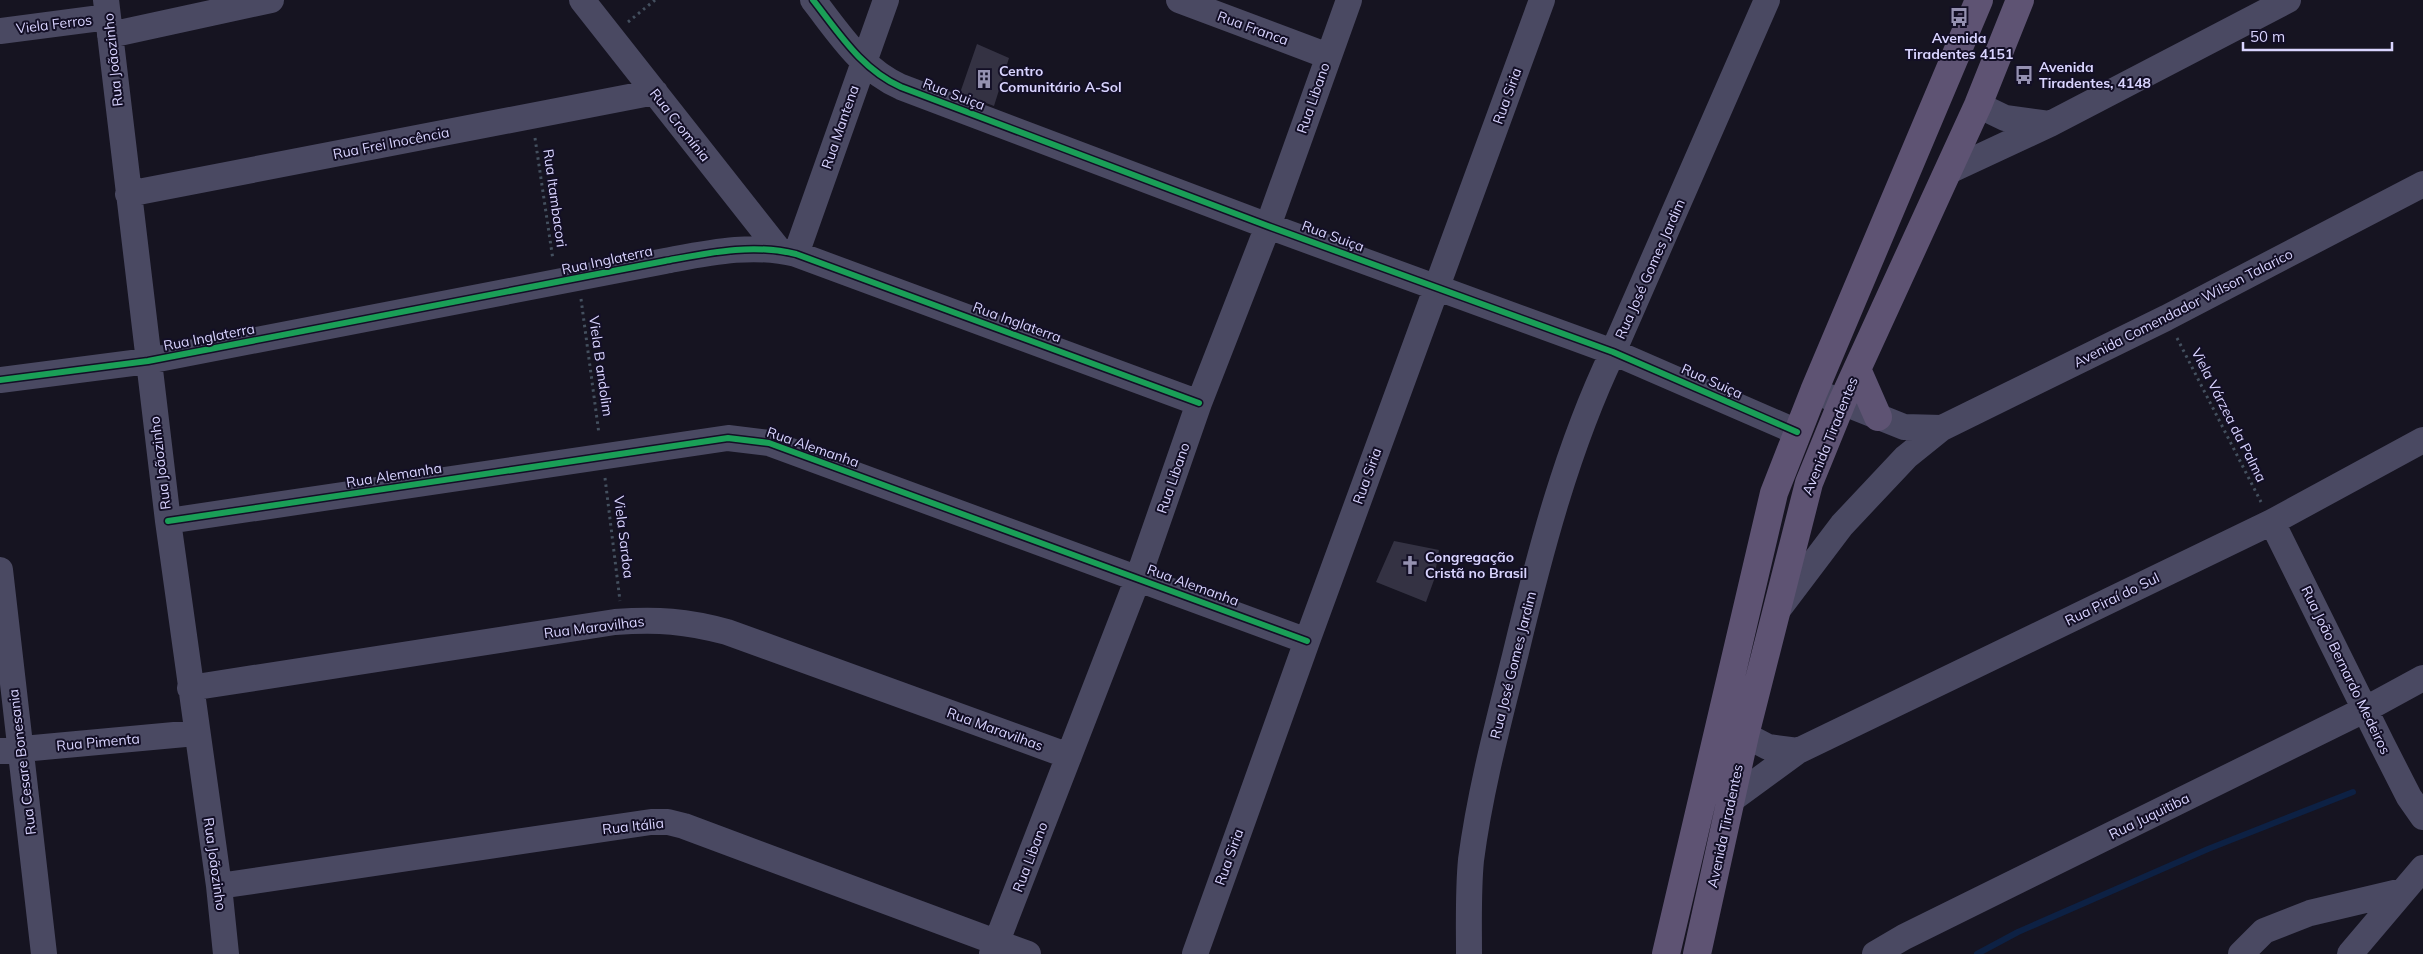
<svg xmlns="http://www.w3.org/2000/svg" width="2423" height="954" font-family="Mulish,sans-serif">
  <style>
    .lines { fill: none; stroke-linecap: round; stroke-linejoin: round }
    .stream { stroke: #0d2144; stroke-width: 6 }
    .building { fill: #343243 }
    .path { stroke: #44505f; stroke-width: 3; stroke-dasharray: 2.5 4; stroke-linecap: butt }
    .minor { stroke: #4a4962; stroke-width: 26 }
    .major { stroke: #5e5373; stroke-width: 28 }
    .cycleway-casing { stroke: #130f26; stroke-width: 9 }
    .cycleway { stroke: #1a9f57; stroke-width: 6 }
    .labels { text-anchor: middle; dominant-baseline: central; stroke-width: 4; stroke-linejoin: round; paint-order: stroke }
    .street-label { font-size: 14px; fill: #d9d4ff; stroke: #130f26 }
    .poi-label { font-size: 14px; font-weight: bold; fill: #d9d4ff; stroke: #130f26; text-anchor: start }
  </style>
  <rect width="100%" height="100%" fill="#161421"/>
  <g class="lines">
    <!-- stream -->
    <path class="stream" d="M1977 954 2018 932 2208 849 2353 792"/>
  </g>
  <!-- building -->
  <path class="building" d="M977 44 1009 58 994 106 960 93Z
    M1394 541 1439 550 1434 580 1426 602 1376 582Z"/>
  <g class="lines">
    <!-- path -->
    <path class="path" d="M628 22 655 0
      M535 138 553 260
      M581 299 599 434
      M2177 338 2261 502
      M605 478 620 601"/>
    <!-- minor -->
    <path class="minor" d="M106 0 168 521 219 886 226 954
      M582 0 779 250
      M813 0C839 33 861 69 901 87L1268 226 1613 352 1797 432
      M1179 0 1328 56
      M0 31 108 17
      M110 35 271 0
      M1978 105 2005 118 2049 124
      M1949 171 2050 124 2288 0
      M128 194 655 92
      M796 254 886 0
      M0 380 148 361 665 261C708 253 752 243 796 254L1199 403
      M1814 391 1904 427 1942 428
      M168 521 728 438 769 443 1307 641
      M2272 522 2382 744 2409 797 2423 817
      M0 570 44 954
      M1777 611 1842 525 1906 457 1942 428 2166 318 2423 184
      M190 688 615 622C658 619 686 621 727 632L1069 756
      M1745 735 1768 747 1798 751
      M0 751 196 733
      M1731 800 1798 751 2272 522 2423 440
      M219 886 651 822H668L684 826 1028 954
      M992 954 1138 578 1199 403 1268 226 1349 0
      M1195 954 1307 641 1542 0
      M1469 954C1469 923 1468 891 1471 860 1480 791 1498 724 1515 656 1540 552 1567 448 1613 352L1767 0
      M1875 954 1904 937 2366 709 2423 678
      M2241 954 2264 931 2310 913 2403 891
      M2350 954 2423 868"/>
    <!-- major -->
    <path class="major" d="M1857 369 1878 417
      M1666 954 1774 493 1814 391 1979 0
      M1697 954 1745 735 1809 483 1842 402 1978 105 2020 0"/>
    <!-- cycleway casing -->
    <g class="cycleway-casing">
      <path id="cycleway" d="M813 0C839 33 861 69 901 87L1268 226 1613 352 1797 432
        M0 380 148 361 665 261C708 253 752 243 796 254L1199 403
        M168 521 728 438 769 443 1307 641"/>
    </g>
    <!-- cycleway -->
    <use href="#cycleway" class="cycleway"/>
  </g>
  <!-- icons -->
  <defs>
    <g id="bus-bare" transform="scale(1.5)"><path d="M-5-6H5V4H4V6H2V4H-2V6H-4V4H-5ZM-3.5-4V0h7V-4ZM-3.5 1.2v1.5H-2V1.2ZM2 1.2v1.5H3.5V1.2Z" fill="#9591b1" stroke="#130f26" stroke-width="2.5" paint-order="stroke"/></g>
    <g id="building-bare" transform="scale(1.5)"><path d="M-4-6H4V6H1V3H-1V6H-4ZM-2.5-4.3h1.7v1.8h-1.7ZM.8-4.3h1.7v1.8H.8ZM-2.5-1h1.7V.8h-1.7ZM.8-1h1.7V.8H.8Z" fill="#9591b1" stroke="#130f26" stroke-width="2.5" paint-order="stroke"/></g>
    <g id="church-bare" transform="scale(1.5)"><path d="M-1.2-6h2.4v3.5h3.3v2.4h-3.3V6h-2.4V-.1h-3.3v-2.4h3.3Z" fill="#9591b1" stroke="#130f26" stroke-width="2.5" paint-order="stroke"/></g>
  </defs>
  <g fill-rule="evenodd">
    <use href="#bus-bare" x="1959" y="17"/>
    <use href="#bus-bare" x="2024" y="75"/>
    <use href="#building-bare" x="984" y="79"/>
    <use href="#church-bare" x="1410" y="565"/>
  </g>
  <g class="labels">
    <!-- street labels -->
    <g class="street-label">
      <text transform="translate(54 24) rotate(-7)">Viela Ferros</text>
      <text transform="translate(1253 28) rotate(20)">Rua Franca</text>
      <text transform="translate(113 60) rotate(-96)">Rua Joãozinho</text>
      <text transform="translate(954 94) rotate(21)">Rua Suiça</text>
      <text transform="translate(1507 96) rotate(-70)">Rua Siria</text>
      <text transform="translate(1313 98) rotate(-71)">Rua Libano</text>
      <text transform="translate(680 125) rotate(52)">Rua Cromínia</text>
      <text transform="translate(840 127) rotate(-71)">Rua Mantena</text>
      <text transform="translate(391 143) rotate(-11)">Rua Frei Inocência</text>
      <text transform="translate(555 198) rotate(82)">Rua Itambacori</text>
      <text transform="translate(1333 236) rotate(20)">Rua Suiça</text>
      <text transform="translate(607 260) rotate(-12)">Rua Inglaterra</text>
      <text transform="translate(1650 269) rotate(-66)">Rua José Gomes Jardim</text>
      <text transform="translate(2183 308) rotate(-27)">Avenida Comendador Wilson Talarico</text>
      <text transform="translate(1017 322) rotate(20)">Rua Inglaterra</text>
      <text transform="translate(209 337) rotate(-11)">Rua Inglaterra</text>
      <text transform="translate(601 366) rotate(82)">Viela B andolim</text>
      <text transform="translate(1712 381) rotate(24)">Rua Suiça</text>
      <text transform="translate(2229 415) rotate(63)">Viela Várzea da Palma</text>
      <text transform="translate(1830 436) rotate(-68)">Avenida Tiradentes</text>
      <text transform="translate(813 447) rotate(19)">Rua Alemanha</text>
      <text transform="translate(160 463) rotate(-97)">Rua Joãozinho</text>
      <text transform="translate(394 475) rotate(-9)">Rua Alemanha</text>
      <text transform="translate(1367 476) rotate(-70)">Rua Siria</text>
      <text transform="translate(1173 478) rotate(-71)">Rua Libano</text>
      <text transform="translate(624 537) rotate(83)">Viela Sardoa</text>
      <text transform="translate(1193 585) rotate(20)">Rua Alemanha</text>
      <text transform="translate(2112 599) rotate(-26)">Rua Piraí do Sul</text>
      <text transform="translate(594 627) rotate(-7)">Rua Maravilhas</text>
      <text transform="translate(1513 665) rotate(-76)">Rua José Gomes Jardim</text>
      <text transform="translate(2346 670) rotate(64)">Rua João Bernardo Medeiros</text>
      <text transform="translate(995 729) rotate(20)">Rua Maravilhas</text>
      <text transform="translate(98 742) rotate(-5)">Rua Pimenta</text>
      <text transform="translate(22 762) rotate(-97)">Rua Cesare Bonesania</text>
      <text transform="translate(2149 816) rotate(-26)">Rua Juquitiba</text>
      <text transform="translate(633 826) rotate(-6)">Rua Itália</text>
      <text transform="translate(1725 826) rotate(-78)">Avenida Tiradentes</text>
      <text transform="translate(1030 857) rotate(-69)">Rua Libano</text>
      <text transform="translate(1229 857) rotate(-70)">Rua Siria</text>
      <text transform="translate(215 864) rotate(82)">Rua Joãozinho</text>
    </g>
    <!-- poi labels -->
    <g class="poi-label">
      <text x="1959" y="38" text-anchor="middle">Avenida<tspan x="1959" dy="16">Tiradentes 4151</tspan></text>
      <text x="2039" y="67">Avenida<tspan x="2039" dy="16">Tiradentes, 4148</tspan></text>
      <text x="999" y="71">Centro<tspan x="999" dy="16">Comunitário A-Sol</tspan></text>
      <text x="1425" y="557">Congregação<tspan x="1425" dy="16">Cristã no Brasil</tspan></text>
    </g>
  </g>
  <!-- scale -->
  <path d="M2243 42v8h149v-8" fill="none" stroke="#d9d4ff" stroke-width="2.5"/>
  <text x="2250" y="42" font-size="15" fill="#d9d4ff" stroke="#130f26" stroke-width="4" paint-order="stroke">50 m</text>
</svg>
